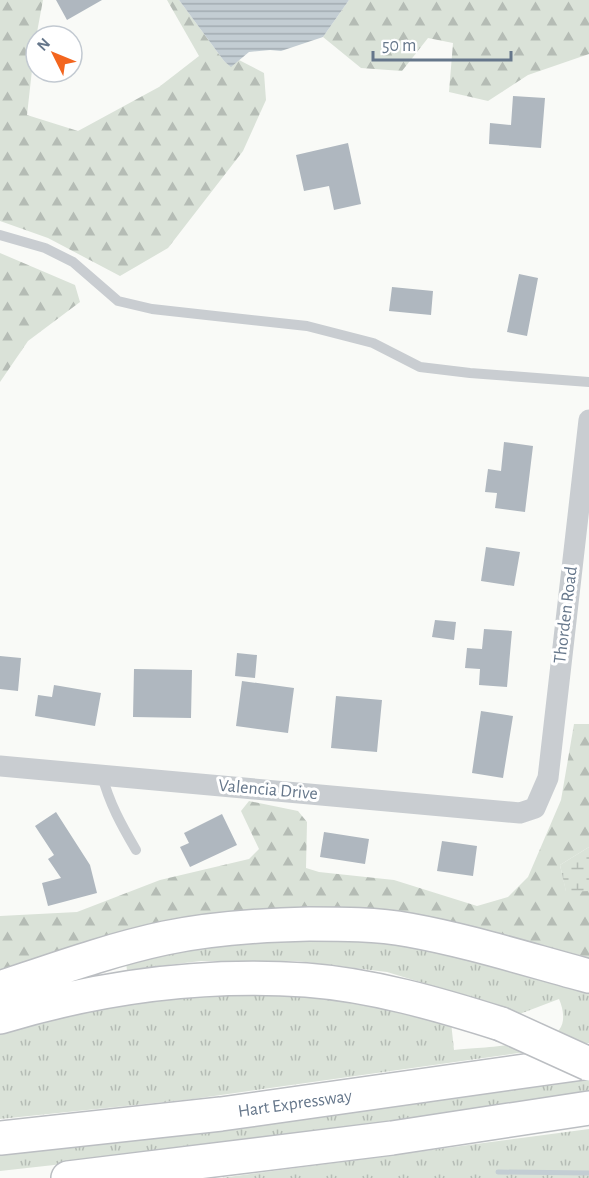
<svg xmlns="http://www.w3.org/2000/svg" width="589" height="1178" font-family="'Alegreya Sans',sans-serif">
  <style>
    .grass { fill: url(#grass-tufts) }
    .forest { fill: url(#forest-firs) }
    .wetland { fill: url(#wetland-marsh) }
    .water { fill: url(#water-rules) }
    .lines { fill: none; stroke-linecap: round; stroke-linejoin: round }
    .stream { stroke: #c3cdd3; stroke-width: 5 }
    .building { fill: #afb7bf }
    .motorway-casing { stroke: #bbbec2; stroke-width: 36 }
    .service { stroke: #c9cdd1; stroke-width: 10 }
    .minor { stroke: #c9cdd1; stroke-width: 21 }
    .motorway { stroke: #fff; stroke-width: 33 }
    .motorway-bridge-casing { stroke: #bbbec2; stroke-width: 36; stroke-linecap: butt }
    .motorway-bridge { stroke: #fff; stroke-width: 33 }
    .labels { text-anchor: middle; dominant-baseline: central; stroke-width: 6; stroke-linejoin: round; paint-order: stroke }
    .street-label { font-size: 18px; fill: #66778b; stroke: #fff }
  </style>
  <defs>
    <pattern id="grass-tufts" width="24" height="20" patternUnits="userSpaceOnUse" patternTransform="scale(1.5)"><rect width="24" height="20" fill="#dae2d8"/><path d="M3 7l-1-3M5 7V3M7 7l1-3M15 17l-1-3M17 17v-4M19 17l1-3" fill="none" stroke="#b5bcb5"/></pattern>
    <pattern id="forest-firs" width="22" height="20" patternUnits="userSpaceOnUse" patternTransform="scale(1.5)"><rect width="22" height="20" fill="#dae2d8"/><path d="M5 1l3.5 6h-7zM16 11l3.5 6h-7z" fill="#b5bcb5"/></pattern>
    <pattern id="wetland-marsh" width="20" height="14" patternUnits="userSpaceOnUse" patternTransform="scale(1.5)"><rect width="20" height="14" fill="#dae2d8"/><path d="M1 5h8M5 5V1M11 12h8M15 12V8" fill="none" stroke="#b5bcb5"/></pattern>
    <pattern id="water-rules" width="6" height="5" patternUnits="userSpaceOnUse" patternTransform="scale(1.5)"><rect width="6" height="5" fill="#c3cdd3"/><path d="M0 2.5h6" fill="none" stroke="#a2abb1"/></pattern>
  </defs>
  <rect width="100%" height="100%" fill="#f9faf7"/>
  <!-- grass -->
  <path class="grass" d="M370 933 589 985V1043L193 1099 0 1119V1034C88 1009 178 992 270 995 331 996 392 1011 451 1022L454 1050C475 1048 547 1045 559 1030 566 1021 563 1008 559 999L517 1015 453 992 387 972 297 961H201L127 970 126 963 170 945Z
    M589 1077V1094L207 1148 0 1171V1152Z
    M589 1129V1178H221Z"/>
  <!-- forest -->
  <path class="forest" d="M0 0H43L35 43 27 115 78 131 159 87 199 56 167 0H179L224 61 231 66 239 60 264 73 266 100 243 151 168 248 120 276 48 238 0 221Z
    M349 0H589V54L528 75 488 101 449 92 453 43 428 38 402 71 361 68 323 37Z
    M0 253 75 285 80 302 28 341 0 382Z
    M574 724H589V847L560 865 566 891H589V964L406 918 0 975V916L77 912 160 880 249 859 259 849 241 811 249 801 298 811 307 822 306 868 319 872 394 880 477 906 508 897 528 877 561 800Z"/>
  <!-- wetland -->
  <path class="wetland" d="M589 847V891L566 892 560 865Z"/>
  <!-- water -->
  <path class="water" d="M179 0H349L323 37 281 51 270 50 249 52 231 67 224 61Z"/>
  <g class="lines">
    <!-- stream -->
    <path class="stream" d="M498 1172 589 1173"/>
  </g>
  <!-- building -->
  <path class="building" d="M56 0H102L67 20Z
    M513 96 545 98 541 148 489 144 490 123 511 125Z
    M348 143 361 204 334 210 329 186 304 191 296 155Z
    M519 274 538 278 527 336 507 332Z
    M392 287 433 291 431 315 389 311Z
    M504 442 533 446 525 512 495 508 497 493 485 492 488 469 501 471Z
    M486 547 520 552 514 586 481 581Z
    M435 620 456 622 454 640 432 637Z
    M484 629 512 631 507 687 479 685 480 669 465 668 467 648 482 649Z
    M237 653 257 655 255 678 235 676Z
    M0 656 21 658 18 691 0 689Z
    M134 669 192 670 191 718 133 717Z
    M242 681 294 688 288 733 236 726Z
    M54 685 101 693 95 726 35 716 38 695 52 697Z
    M336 696 382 700 377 752 331 748Z
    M481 711 513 716 503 778 472 773Z
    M56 812 90 865 97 893 48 906 42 883 61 878 48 859 54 855 35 826Z
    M222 814 237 845 190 867 180 847 189 843 184 833Z
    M324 832 369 839 365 864 320 857Z
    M442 841 477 846 473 876 437 871Z"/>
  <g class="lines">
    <!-- motorway casing -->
    <g class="motorway-casing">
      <path id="motorway" d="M0 988C54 970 109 950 165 938 213 928 261 925 309 924 342 924 376 924 409 930 470 941 529 960 589 976
        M0 1017C99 987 202 973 306 980 372 985 438 1004 501 1024
        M0 1138 221 1114 589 1062
        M68 1178 392 1138 589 1108"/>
    </g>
    <!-- service -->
    <path class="service" d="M0 235 45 248 73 262 118 301 152 309 307 326 373 343 420 367 470 373 589 382
      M102 775C109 803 122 826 136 850"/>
    <!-- minor -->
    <path class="minor" d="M0 766 520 813 535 808 548 778 589 420"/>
    <!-- motorway -->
    <use href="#motorway" class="motorway"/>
    <!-- motorway-bridge casing -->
    <g class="motorway-bridge-casing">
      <path id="motorway-bridge" d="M501 1024 589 1064"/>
    </g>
    <!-- motorway-bridge -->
    <use href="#motorway-bridge" class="motorway-bridge"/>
  </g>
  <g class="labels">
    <!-- street labels -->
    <g class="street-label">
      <text transform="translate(566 615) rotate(-83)">Thorden Road</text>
      <text transform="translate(268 790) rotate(5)">Valencia Drive</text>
      <text transform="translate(295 1104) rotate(-8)">Hart Expressway</text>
    </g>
  </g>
  <!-- north arrow -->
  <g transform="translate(54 54) rotate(313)"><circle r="28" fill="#ffffff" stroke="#c2c9d1" stroke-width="1.5"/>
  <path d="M0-4.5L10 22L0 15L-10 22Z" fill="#f3651e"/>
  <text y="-9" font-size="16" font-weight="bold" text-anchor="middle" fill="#66778b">N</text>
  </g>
  <!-- scale -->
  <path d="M373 51v9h138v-9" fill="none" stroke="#66778b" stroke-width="3"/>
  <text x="382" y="51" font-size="18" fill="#66778b" stroke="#ffffff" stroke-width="4.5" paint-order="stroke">50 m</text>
</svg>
